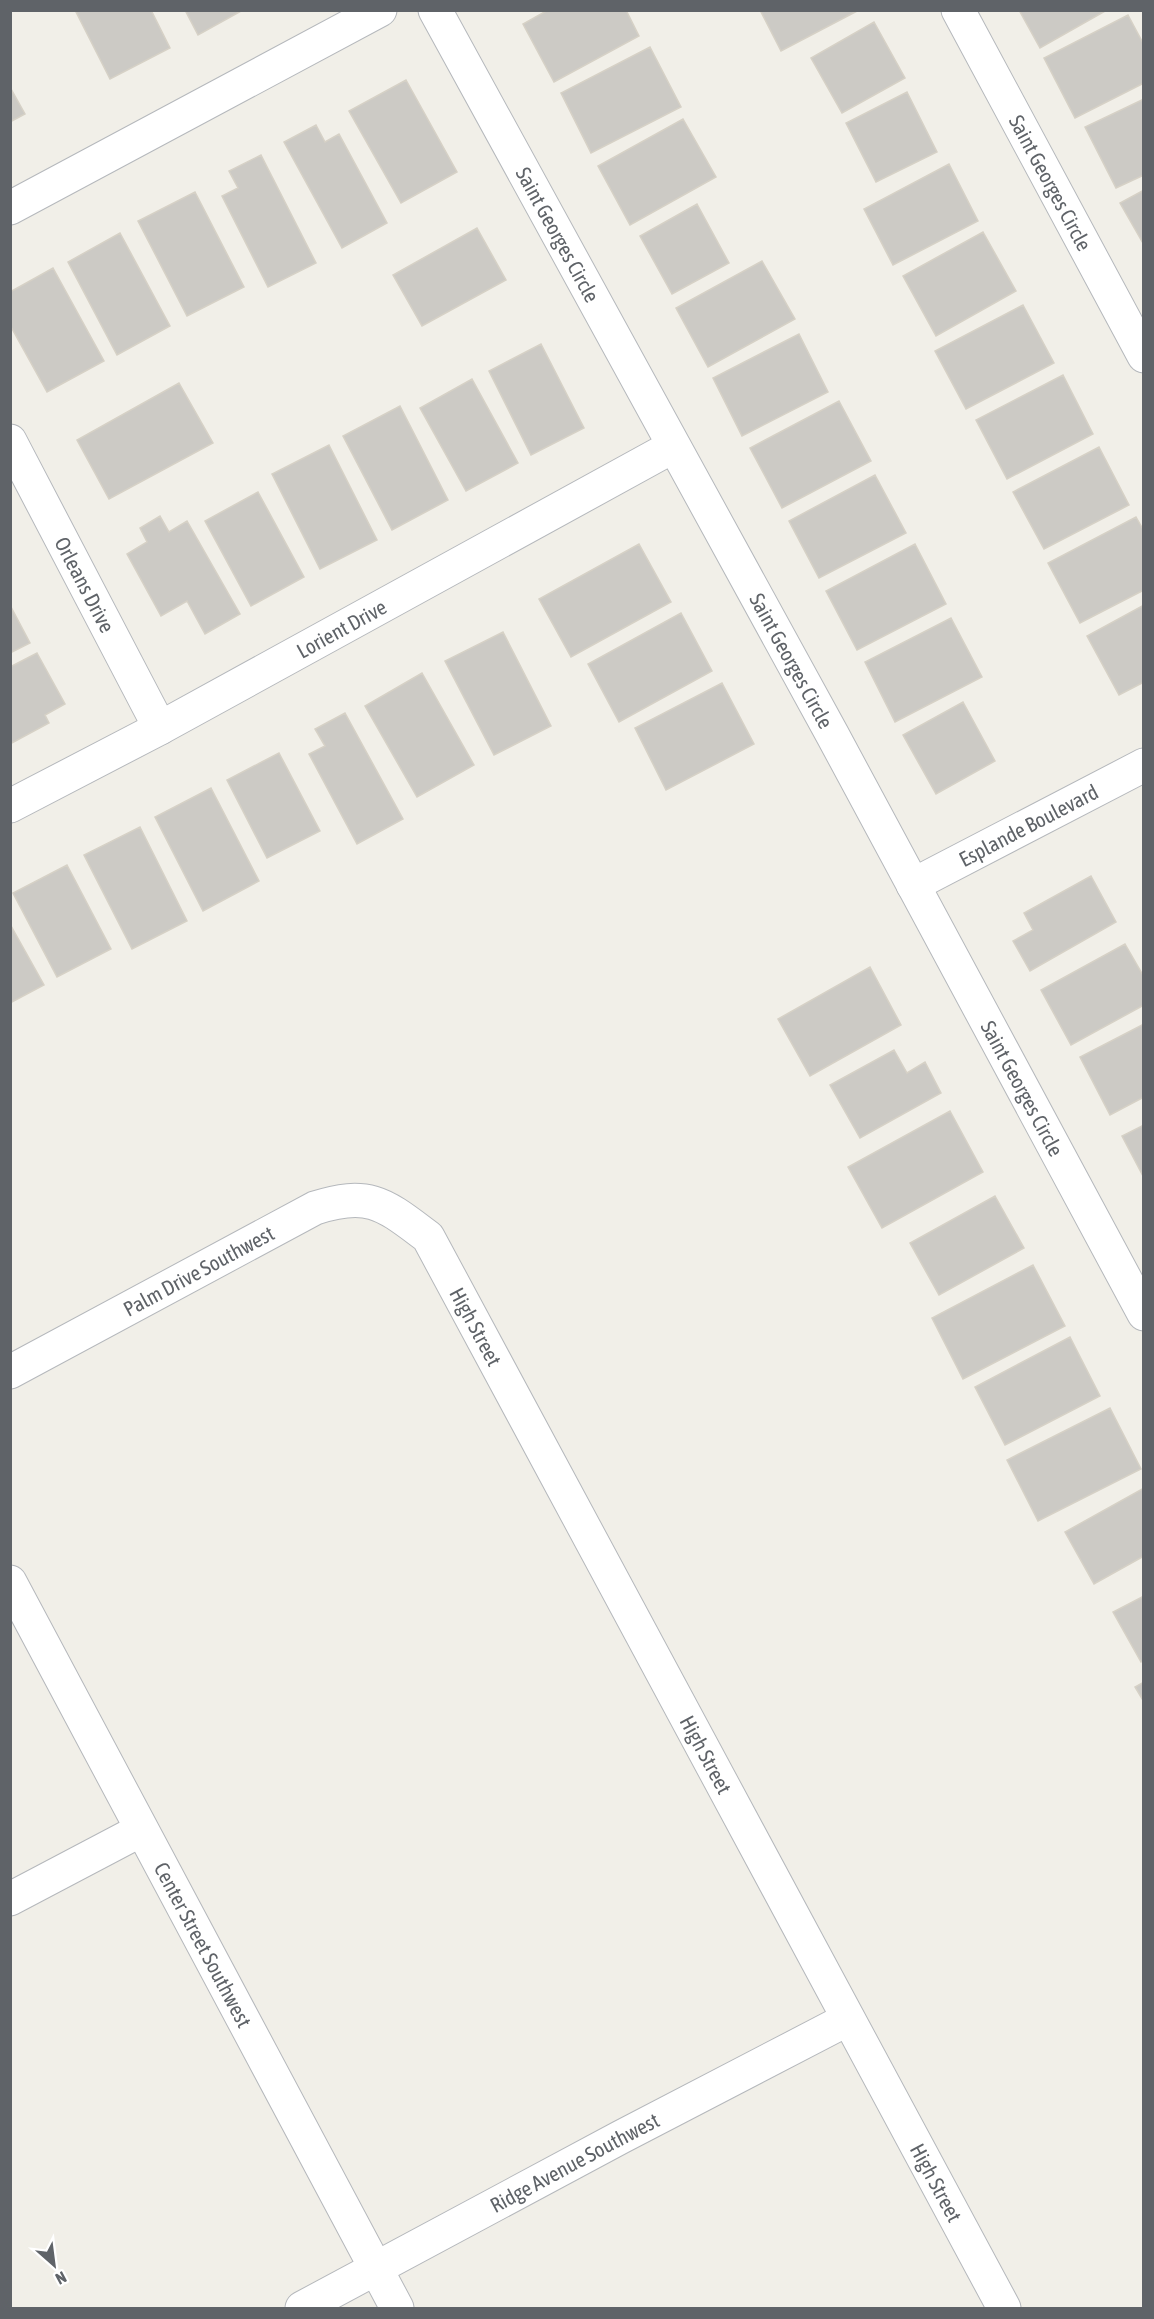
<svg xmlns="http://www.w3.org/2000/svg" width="1154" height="2319" font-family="'Asap Condensed',sans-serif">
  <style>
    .building { fill: #cccac5; stroke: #d6d1c6; stroke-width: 1.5 }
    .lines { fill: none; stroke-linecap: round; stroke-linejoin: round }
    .minor-casing { stroke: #b5b8bc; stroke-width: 35 }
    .minor { stroke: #fff; stroke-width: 33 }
    .labels { text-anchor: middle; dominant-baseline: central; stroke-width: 4.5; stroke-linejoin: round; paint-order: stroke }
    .street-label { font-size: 21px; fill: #5f6368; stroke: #fff }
  </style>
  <rect width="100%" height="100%" fill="#f1efe8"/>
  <!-- building -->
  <path class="building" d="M75 10H151L170 48 110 79Z
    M185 10H243L198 35Z
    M548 10H626L639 36 554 82 523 24Z
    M760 10H859L781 51Z
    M1019 10H1107L1040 48Z
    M1128 15 1144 45V83L1075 118 1044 58Z
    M874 22 905 78 842 113 811 58Z
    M650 47 681 107 591 153 561 93Z
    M406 80 457 172 401 203 349 111Z
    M10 87 25 114 10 122Z
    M907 92 937 152 876 182 846 123Z
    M1144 99V175L1116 188 1085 127Z
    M683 119 716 177 630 225 598 166Z
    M316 125 325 142 339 134 387 223 342 248 284 142Z
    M261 155 316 263 268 287 222 196 238 188 229 171Z
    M949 164 978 221 893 265 864 209Z
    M1144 190V245L1120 203Z
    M195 192 244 287 187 316 138 221Z
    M697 204 729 263 672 294 640 236Z
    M477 228 506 280 422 326 393 275Z
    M983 232 1016 291 936 336 903 276Z
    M120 233 170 326 117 355 68 262Z
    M762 261 795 319 708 367 676 308Z
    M53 268 104 361 47 392 10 325V292Z
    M1023 305 1054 363 966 409 935 351Z
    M799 334 828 392 742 436 713 378Z
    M541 344 584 428 531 455 489 371Z
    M1063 375 1093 434 1007 479 976 420Z
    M472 379 518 463 466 491 420 408Z
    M179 383 213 443 109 499 77 440Z
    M839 401 871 461 782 508 750 448Z
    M400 406 448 500 392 530 343 436Z
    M329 445 377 540 320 569 272 474Z
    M1099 447 1129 505 1044 549 1013 492Z
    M875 475 906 533 819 578 789 521Z
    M258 492 304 577 251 606 205 521Z
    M160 516 169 532 187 521 240 614 205 634 187 601 161 616 127 554 147 542 140 528Z
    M1136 517 1144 531V590L1080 623 1048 563Z
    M639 544 671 602 571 657 539 599Z
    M915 544 946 604 857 650 826 591Z
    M10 605 30 643 10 653Z
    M1144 605V682L1119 695 1087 636Z
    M681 613 712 671 619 722 588 664Z
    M951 618 982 677 895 722 865 662Z
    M503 632 551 726 494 755 445 661Z
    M37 653 65 704 45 715 49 723 10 744V667Z
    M422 673 474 765 417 797 365 706Z
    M722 683 754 744 666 790 635 728Z
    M963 702 995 761 936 794 903 735Z
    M345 713 403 819 357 844 309 754 325 746 315 729Z
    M279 753 320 831 267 858 227 780Z
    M211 788 259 881 203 911 155 817Z
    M140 827 187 921 132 949 84 855Z
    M67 865 111 949 57 977 13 893Z
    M1091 876 1116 922 1030 971 1013 941 1033 930 1024 913Z
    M10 924 44 985 10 1003Z
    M1125 944 1144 977V1005L1071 1045 1041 990Z
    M870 967 901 1025 810 1076 778 1019Z
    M1144 1024V1097L1110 1115 1080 1057Z
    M894 1050 907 1073 925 1062 941 1093 860 1138 830 1085Z
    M950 1111 983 1172 882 1228 848 1167Z
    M1144 1125V1178L1122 1136Z
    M995 1196 1024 1248 939 1295 910 1243Z
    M1033 1265 1065 1326 963 1379 932 1318Z
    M1070 1337 1100 1396 1005 1445 975 1387Z
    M1110 1408 1141 1469 1038 1521 1007 1460Z
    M1144 1488V1556L1094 1584 1065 1532Z
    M1144 1596V1660L1141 1662 1113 1612Z
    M1144 1682V1702L1135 1687Z"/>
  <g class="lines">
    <!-- minor casing -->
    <g class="minor-casing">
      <g id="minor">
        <path id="s1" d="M435 10 832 734 1144 1314"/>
        <path id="s2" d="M958 10 1144 356"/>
        <path d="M10 208 380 10"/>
        <path id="s3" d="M10 441 160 728"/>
        <path id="s4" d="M10 806 160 728 672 447"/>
        <path id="s5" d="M913 885 1144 765"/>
        <path id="s6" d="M10 1372 315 1208C370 1190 385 1205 428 1237L1004 2308"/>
        <path id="s7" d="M10 1582 397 2308"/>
        <path d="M10 1899 141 1830"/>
        <path id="s8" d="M302 2308 621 2137 848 2019"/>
      </g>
    </g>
    <!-- minor -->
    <use href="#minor" class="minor"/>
  </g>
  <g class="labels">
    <!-- street labels -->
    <g class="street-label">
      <text stroke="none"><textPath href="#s2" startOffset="196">Saint Georges Circle</textPath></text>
      <text stroke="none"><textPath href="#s1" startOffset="256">Saint Georges Circle</textPath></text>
      <text stroke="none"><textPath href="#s3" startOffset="162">Orleans Drive</textPath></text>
      <text stroke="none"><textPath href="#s4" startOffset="376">Lorient Drive</textPath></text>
      <text stroke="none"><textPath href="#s1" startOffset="742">Saint Georges Circle</textPath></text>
      <text stroke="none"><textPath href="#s5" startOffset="130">Esplande Boulevard</textPath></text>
      <text stroke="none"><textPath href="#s1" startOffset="1228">Saint Georges Circle</textPath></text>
      <text stroke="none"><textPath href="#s6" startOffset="214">Palm Drive Southwest</textPath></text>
      <text stroke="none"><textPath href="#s6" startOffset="572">High Street</textPath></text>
      <text stroke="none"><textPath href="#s6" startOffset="1058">High Street</textPath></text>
      <text stroke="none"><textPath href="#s7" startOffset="411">Center Street Southwest</textPath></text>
      <text stroke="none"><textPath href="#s8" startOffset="309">Ridge Avenue Southwest</textPath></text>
      <text stroke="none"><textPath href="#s6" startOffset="1544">High Street</textPath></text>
    </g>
  </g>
  <!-- border -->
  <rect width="1154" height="2319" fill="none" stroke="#5f6368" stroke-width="24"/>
  <!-- north arrow -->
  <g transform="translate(54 2265) rotate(152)" stroke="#ffffff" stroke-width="4.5" paint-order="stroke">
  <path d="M0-4.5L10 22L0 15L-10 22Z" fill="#5f6368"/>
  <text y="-9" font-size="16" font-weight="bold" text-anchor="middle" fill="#5f6368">N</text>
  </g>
</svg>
